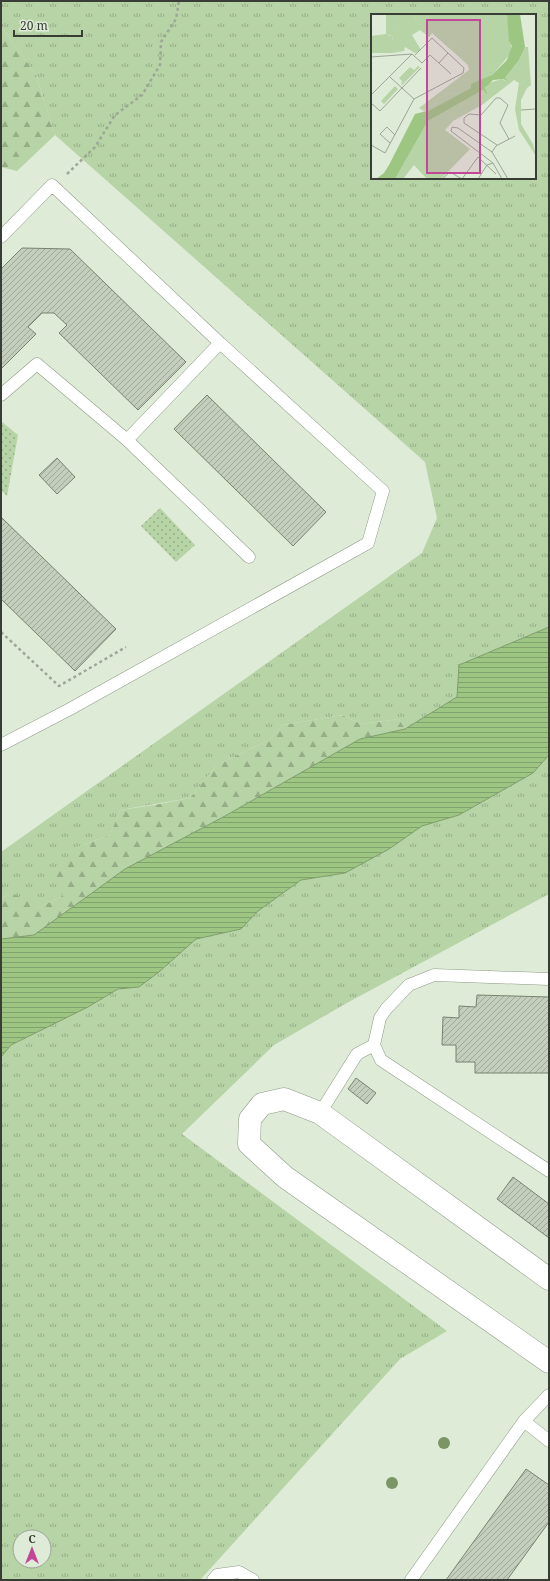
<svg xmlns="http://www.w3.org/2000/svg" width="550" height="1581" font-family="'Noto Serif',serif">
  <style>
    .grass { fill: url(#grass-tufts); fill-rule: evenodd }
    .forest { fill: url(#forest-firs) }
    .park { fill: url(#park-dots) }
    .water { fill: url(#water-rules); stroke: #7f9d6c }
    .building { fill: url(#building-hatch); stroke: #778370 }
    .lines { fill: none; stroke-linecap: round; stroke-linejoin: round }
    .lane-casing { stroke: #8e9a87; stroke-width: 13 }
    .street-casing { stroke: #8e9a87; stroke-width: 23 }
    .path { stroke: #9da797; stroke-width: 2.5; stroke-dasharray: 3 3; stroke-linecap: butt }
    .lane { stroke: #fff; stroke-width: 12 }
    .street { stroke: #fff; stroke-width: 22 }
    .tree { fill: #7b9564 }
    .inset-road { fill: none; stroke: #9ca596; stroke-width: 1 }
    .view { fill: #c34798; fill-opacity: 0.15; stroke: #c34798; stroke-width: 2 }
    .inset-edge { fill: none; stroke: #383d35; stroke-width: 2 }
  </style>
  <defs>
    <pattern id="grass-tufts" width="24" height="20" patternUnits="userSpaceOnUse"><rect width="24" height="20" fill="#b7d4a6"/><path d="M3 7l-1-3M5 7V3M7 7l1-3M15 17l-1-3M17 17v-4M19 17l1-3" fill="none" stroke="#96ad88"/></pattern>
    <pattern id="forest-firs" width="22" height="20" patternUnits="userSpaceOnUse"><rect width="22" height="20" fill="#b7d4a6"/><path d="M5 1l3.5 6h-7zM16 11l3.5 6h-7z" fill="#96ad88"/></pattern>
    <pattern id="park-dots" width="8" height="8" patternUnits="userSpaceOnUse"><rect width="8" height="8" fill="#b7d4a6"/><path d="M2 2h.1M6 6h.1" fill="none" stroke="#96ad88" stroke-width="1.8" stroke-linecap="round"/></pattern>
    <pattern id="water-rules" width="6" height="5" patternUnits="userSpaceOnUse"><rect width="6" height="5" fill="#9dc683"/><path d="M0 2.5h6" fill="none" stroke="#81a26c"/></pattern>
    <pattern id="building-hatch" width="6" height="6" patternUnits="userSpaceOnUse"><rect width="6" height="6" fill="#c3cfbc"/><path d="M-1 1l2-2M0 6l6-6M5 7l2-2" fill="none" stroke="#9fa99a"/></pattern>
  </defs>
  <rect width="100%" height="100%" fill="#deebd7"/>
  <!-- grass -->
  <path class="grass" d="M1 1H549V627L459 665 457 697 405 729 399 719 361 724 342 715 283 725 269 740 217 765 190 798 120 810 110 835 75 848 62 896 38 908 7 893 1 901V852L422 553 437 518 425 462 55 135 36 75 1 26ZM372 15H535V178H372Z
    M549 755V894L345 1004 274 1045 182 1134 447 1331 400 1359 200 1580H1V1057L11 1045 88 1007 118 989 139 987 159 972 196 939 241 929 258 911 301 880 345 873 389 849 422 826 459 815 533 773ZM20 1537H44V1561H20Z"/>
  <!-- forest -->
  <path class="forest" d="M1 26 36 75 55 135 17 171 1 167Z
    M342 715 361 724 399 719 405 729 360 739 225 816 125 869 34 935 1 939V901L7 893 31 899 38 908 62 896 55 872 75 848 110 835 120 810 154 805 190 798 217 765 269 740 283 725Z"/>
  <!-- park -->
  <path class="park" d="M2 422 18 435 7 496 1 490Z
    M160 508 195 545 176 562 141 526Z"/>
  <!-- water -->
  <path class="water" d="M549 627V755L533 773 459 815 422 826 389 849 345 873 301 880 258 911 241 929 196 939 159 972 139 987 118 989 88 1007 11 1045 1 1057V939L34 935 125 869 225 816 360 739 405 729 457 697 459 665Z"/>
  <!-- building -->
  <path class="building" d="M22 248 70 249 186 362 138 410 59 333 67 325 54 313H42L28 327 36 334 1 369V269Z
    M207 395 326 512 293 546 174 429Z
    M57 458 75 477 57 494 39 475Z
    M1 517 116 629 75 671 1 599Z
    M477 995 549 997V1073H475V1062H456V1045H442L443 1017 459 1018V1006L476 1007Z
    M356 1078 376 1093 367 1104 348 1089Z
    M513 1177 549 1204V1238L497 1199Z
    M526 1469 549 1485V1522L507 1580H446Z"/>
  <g class="lines">
    <!-- lane casing -->
    <g class="lane-casing">
      <path id="lane" d="M1 237 52 185 220 343 127 440
        M1 395 37 364 127 440 249 557
        M1 745 70 709 368 543 383 491 220 343
        M549 979 434 975 409 985 386 1009 380 1018 374 1045 381 1060 549 1171
        M320 1113 357 1054 374 1045
        M524 1421 549 1395
        M213 1580 217 1575 239 1572 253 1580
        M411 1580 524 1421 549 1441"/>
    </g>
    <!-- street casing -->
    <g class="street-casing">
      <path id="street" d="M549 1279 320 1113 284 1099 262 1104 250 1119 249 1144 285 1177 549 1362"/>
    </g>
    <!-- path -->
    <path class="path" d="M67 174 95 147 115 115 142 95 160 65 161 42 176 19 179 1
      M1 632 59 686 126 647"/>
    <!-- lane -->
    <use href="#lane" class="lane"/>
    <!-- street -->
    <use href="#street" class="street"/>
  </g>
  <!-- trees -->
  <g class="tree">
    <circle cx="444" cy="1443" r="6"/>
    <circle cx="392" cy="1483" r="6"/>
  </g>
  <!-- overview -->
  <g transform="translate(371 14)">
    <rect width="165" height="165" fill="#deebd7"/>
    <path d="M15 0H31L24 13 16 21 21 22 22 27 21 39H0V22L15 20ZM42 0H136L141 38 121 61 95 77 82 78 68 84 62 93 57 92 53 97 48 94 98 56 97 51 61 19 56 9 48 11ZM154 33H157L160 71 156 74 150 86V110L162 130 165 142 148 116 144 95 148 69 143 66 111 91 82 107 74 116 99 135 70 165H56L43 151 32 165H24L57 107 112 76 117 82 114 75 118 69 131 65 135 67 134 64 148 46Z" fill="#b7d4a6"/>
    <path d="M31 0H42L48 11 56 8 59 13 61 19 58 23 49 16 41 21 50 36 44 39 34 33 33 37 21 39 18 34 22 27 21 22 15 20 24 13 25 5ZM89 75 95 77 59 96 53 97 57 92 62 93 68 84Z" fill="#b7d4a6"/>
    <path d="M47 52 49 53 30 72 31 67 28 64 39 53 43 56ZM24 72 27 75 13 90 10 87Z" fill="#b7d4a6"/>
    <path d="M136 0H149L154 33 148 46 134 64 137 67 132 65 122 66 114 74 117 82 112 76 57 107 24 165H5L13 159 18 151 44 100 59 96 100 74V70L121 61 136 46 141 32 138 27Z" fill="#9dc683"/>
    <path class="inset-road" d="M44 41 61 24 77 39 68 49M0 43 41 40 51 49 59 41 80 60M19 63 43 85M0 81 41 40M0 89 9 97 50 54M150 96 165 95M19 129 9 120 16 113 24 121M0 131 14 139 43 85 92 59 93 54 77 39M126 131 93 109V104L98 100 110 101 125 84H129L137 91 129 109 138 125M121 138 125 132 144 122M71 165 79 158 91 165M91 165 107 143 125 160M107 165 116 151 122 149M131 165 122 149 80 117 81 113 87 114 121 138 137 165"/>
    <path class="view" d="M56 6H109V159H56Z"/>
    <rect width="165" height="165" class="inset-edge"/>
  </g>
  <!-- border -->
  <rect width="550" height="1581" fill="none" stroke="#383d35" stroke-width="4"/>
  <!-- north arrow -->
  <g transform="translate(32 1549)"><circle r="19" fill="#deebd7" stroke="#9ca596"/>
  <path d="M0-3L7 15L0 10L-7 15Z" fill="#c34798"/>
  <text y="-6" font-size="11" font-weight="bold" text-anchor="middle" fill="#383d35">С</text>
  </g>
  <!-- scale -->
  <path d="M14 30v6h68v-6" fill="none" stroke="#383d35" stroke-width="2"/>
  <text x="20" y="30" font-size="12" fill="#383d35" stroke="#deebd7" stroke-width="3" paint-order="stroke">20 m</text>
</svg>
